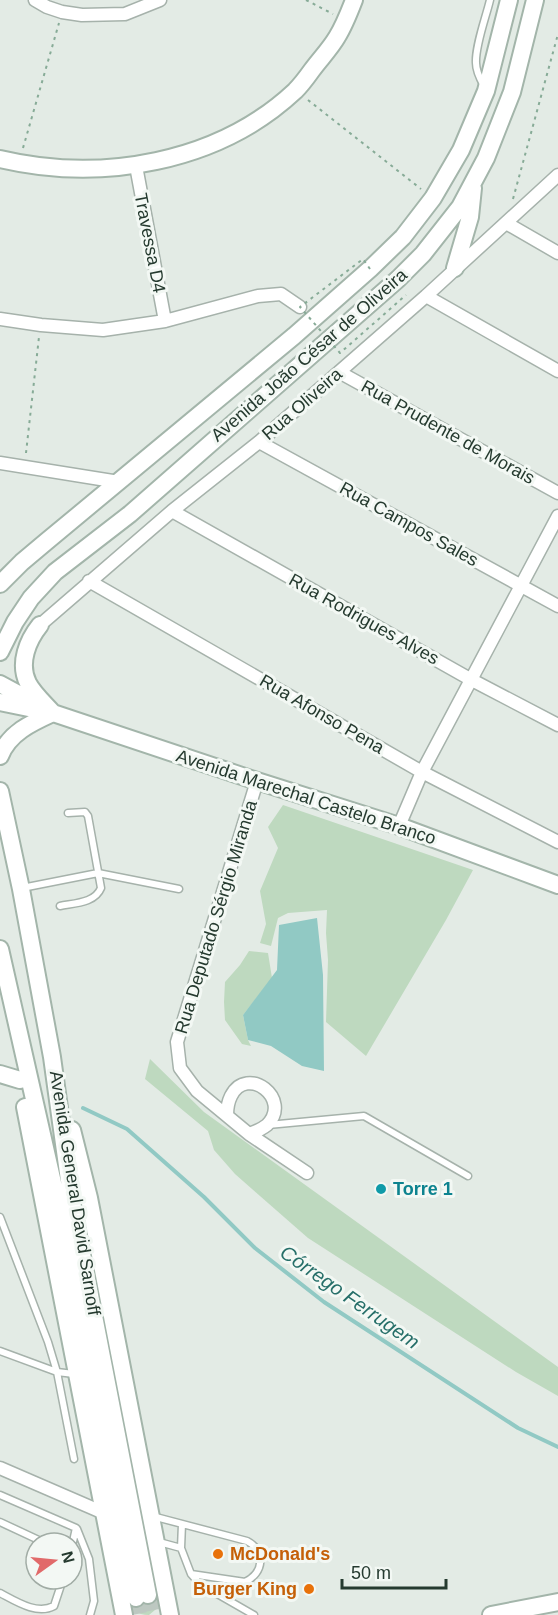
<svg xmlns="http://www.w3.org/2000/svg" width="558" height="1615" font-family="Arial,sans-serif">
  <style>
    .green { fill: #bed9bf }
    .water { fill: #91c9c4 }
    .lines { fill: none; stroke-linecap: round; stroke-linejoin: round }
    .stream { stroke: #91c9c4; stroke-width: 4 }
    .secondary-tunnel { stroke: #bdc8c1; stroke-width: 16; stroke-dasharray: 16 8; stroke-linecap: butt }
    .lane-casing { stroke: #a6b2ab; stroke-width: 9 }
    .street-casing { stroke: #a6b2ab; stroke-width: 15 }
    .secondary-casing { stroke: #a3b5aa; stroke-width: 20 }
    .path { stroke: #87ab97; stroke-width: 2; stroke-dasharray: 3 4.5; stroke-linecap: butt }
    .lane { stroke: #fff; stroke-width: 6 }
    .street { stroke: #fff; stroke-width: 12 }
    .secondary { stroke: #fff; stroke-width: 16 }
    .path-bridge { stroke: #87ab97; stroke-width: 2; stroke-dasharray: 3 4.5; stroke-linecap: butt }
    .culture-dot { fill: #0f9aa8; stroke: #f3f8f4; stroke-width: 2 }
    .food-dot { fill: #e8710a; stroke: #f3f8f4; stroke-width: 2 }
    .labels { text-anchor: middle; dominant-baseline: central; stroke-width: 6; stroke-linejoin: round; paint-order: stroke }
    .street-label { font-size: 18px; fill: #253a2f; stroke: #f3f8f4 }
    .culture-label { font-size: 18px; font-weight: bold; fill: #0d838f; stroke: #f3f8f4; text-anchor: start }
    .food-label { font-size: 18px; font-weight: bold; fill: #c56008; stroke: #f3f8f4; text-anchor: start }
    .water-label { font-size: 20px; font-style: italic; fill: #266f69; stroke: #f3f8f4 }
  </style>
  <rect width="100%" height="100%" fill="#e3ebe5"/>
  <!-- green -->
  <path class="green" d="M283 805 473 870 446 920 366 1056 326 1022 328 960 326 933 327 910 288 913 278 918 271 946 260 943 266 924 260 891 278 848 268 827Z
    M249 951 268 953 272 978 243 1015 248 1040 251 1046 242 1044 225 1020 224 1002 225 982 240 965Z
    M150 1059 204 1112 558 1367V1396L516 1372 308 1238 235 1174 214 1150 208 1131 145 1079Z
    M159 1590 161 1605 149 1615C137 1615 130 1609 128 1597Z"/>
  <!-- water -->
  <path class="water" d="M317 918 323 975 324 1071 302 1066 271 1046 248 1040 243 1015 277 970 279 925Z"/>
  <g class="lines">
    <!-- stream -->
    <path class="stream" d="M83 1108 127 1129 204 1197 255 1248 324 1302 518 1428 558 1447"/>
    <!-- secondary-tunnel -->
    <path class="secondary-tunnel" d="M148 1595 152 1615
      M136 1598 139 1615"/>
    <!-- lane casing -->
    <g class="lane-casing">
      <path id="lane" d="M484 86C480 79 476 71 476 63 475 46 486 17 490 0
        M22 888 98 873 179 889
        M60 906C75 903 95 903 101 888L88 816 85 812 68 813
        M268 1125 364 1116 468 1176
        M0 1217 48 1342 57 1372 74 1374
        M0 1351 57 1372 74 1459
        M0 1495 76 1528 72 1546
        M152 1516 247 1541C266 1551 264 1573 245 1582L191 1574
        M0 1522 45 1543
        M77 1529 89 1559 94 1601 90 1615
        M159 1542 181 1548 191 1574 200 1584 254 1615
        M181 1548 182 1524
        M0 1593C17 1602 37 1615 54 1606L63 1579"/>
    </g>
    <!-- street casing -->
    <g class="street-casing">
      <path id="street" d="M35 0 47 7 62 12 82 15 125 14 160 0
        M136 166 165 321
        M506 223 558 253
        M426 296 558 371
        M0 319 41 325 103 330 165 321 258 296 281 294 300 307
        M339 372 558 493
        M259 442 558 606
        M0 463 119 482
        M172 511 470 679 558 725
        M89 581 422 772 558 842
        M40 625 172 511 259 442 426 296 558 175
        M257 781 177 1042 180 1068 197 1091 249 1134 307 1173
        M399 826 422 772 558 516
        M227 1115C227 1108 228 1102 231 1096 247 1064 293 1099 267 1125 262 1129 255 1132 249 1134
        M0 1468 104 1513"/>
    </g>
    <!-- secondary casing -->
    <g class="secondary-casing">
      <path id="secondary" d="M0 159C101 183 218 163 295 91 301 85 307 77 312 70 320 59 330 49 337 37 344 26 349 13 354 0
        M455 268 470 217 473 188
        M0 584 22 562 47 541 294 336 370 269 403 237 433 198 461 150 486 91 509 0
        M40 625C28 640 18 663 28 683 33 693 45 704 53 713
        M0 652 15 622 31 598 55 572 130 514 398 279 423 254 460 207 486 158 512 92 535 0
        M0 684 39 705
        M0 702 53 713 257 781 399 826 558 885
        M0 756C9 733 31 723 53 713
        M0 791 21 889 52 1057 72 1202 148 1595
        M0 949 58 1205 136 1598
        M0 1074 20 1080
        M25 1107 124 1615
        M72 1130 89 1198 170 1615
        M491 1615 558 1602"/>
    </g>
    <!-- path -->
    <path class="path" d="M306 0 333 14
      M308 100 421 189
      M23 148 59 23
      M513 199 558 34
      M26 453 39 337"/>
    <!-- lane -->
    <use href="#lane" class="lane"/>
    <!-- street -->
    <use href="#street" class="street"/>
    <!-- secondary -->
    <use href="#secondary" class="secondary"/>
    <!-- path-bridge -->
    <path class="path-bridge" d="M370 269 363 259 300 307 340 353 406 295"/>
  </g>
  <!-- markers -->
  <circle class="culture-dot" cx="381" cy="1189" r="6"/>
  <g class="food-dot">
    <circle cx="218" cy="1554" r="6"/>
    <circle cx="309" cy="1589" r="6"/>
  </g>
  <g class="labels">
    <!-- street labels -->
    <g class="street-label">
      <text transform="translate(150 243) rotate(79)">Travessa D4</text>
      <text transform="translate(309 355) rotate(-41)">Avenida João César de Oliveira</text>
      <text transform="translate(302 404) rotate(-41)">Rua Oliveira</text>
      <text transform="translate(448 432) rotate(29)">Rua Prudente de Morais</text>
      <text transform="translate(409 524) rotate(29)">Rua Campos Sales</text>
      <text transform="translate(364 619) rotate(29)">Rua Rodrigues Alves</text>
      <text transform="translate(322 714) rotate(30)">Rua Afonso Pena</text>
      <text transform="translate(306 797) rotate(18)">Avenida Marechal Castelo Branco</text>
      <text transform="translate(216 917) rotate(-73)">Rua Deputado Sérgio Miranda</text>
      <text transform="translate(75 1193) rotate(81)">Avenida General David Sarnoff</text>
    </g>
    <!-- culture labels -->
    <g class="culture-label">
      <text x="393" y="1189">Torre 1</text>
    </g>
    <!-- food labels -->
    <g class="food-label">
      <text x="230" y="1554">McDonald's</text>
      <text x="297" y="1589" text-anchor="end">Burger King</text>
    </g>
    <!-- water labels -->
    <g class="water-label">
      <text transform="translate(350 1297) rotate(35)">Córrego Ferrugem</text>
    </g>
  </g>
  <!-- north arrow -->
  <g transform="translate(54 1561) rotate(75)"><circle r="28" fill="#f3f8f4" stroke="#a1aca5" stroke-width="1.5"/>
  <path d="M0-4.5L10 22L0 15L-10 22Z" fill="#e16a6a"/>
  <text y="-9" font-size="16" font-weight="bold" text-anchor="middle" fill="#253a2f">N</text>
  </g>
  <!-- scale -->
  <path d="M342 1579v9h104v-9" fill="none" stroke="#253a2f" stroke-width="3"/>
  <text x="351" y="1579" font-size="18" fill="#253a2f" stroke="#f3f8f4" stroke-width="4.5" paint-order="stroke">50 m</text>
</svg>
